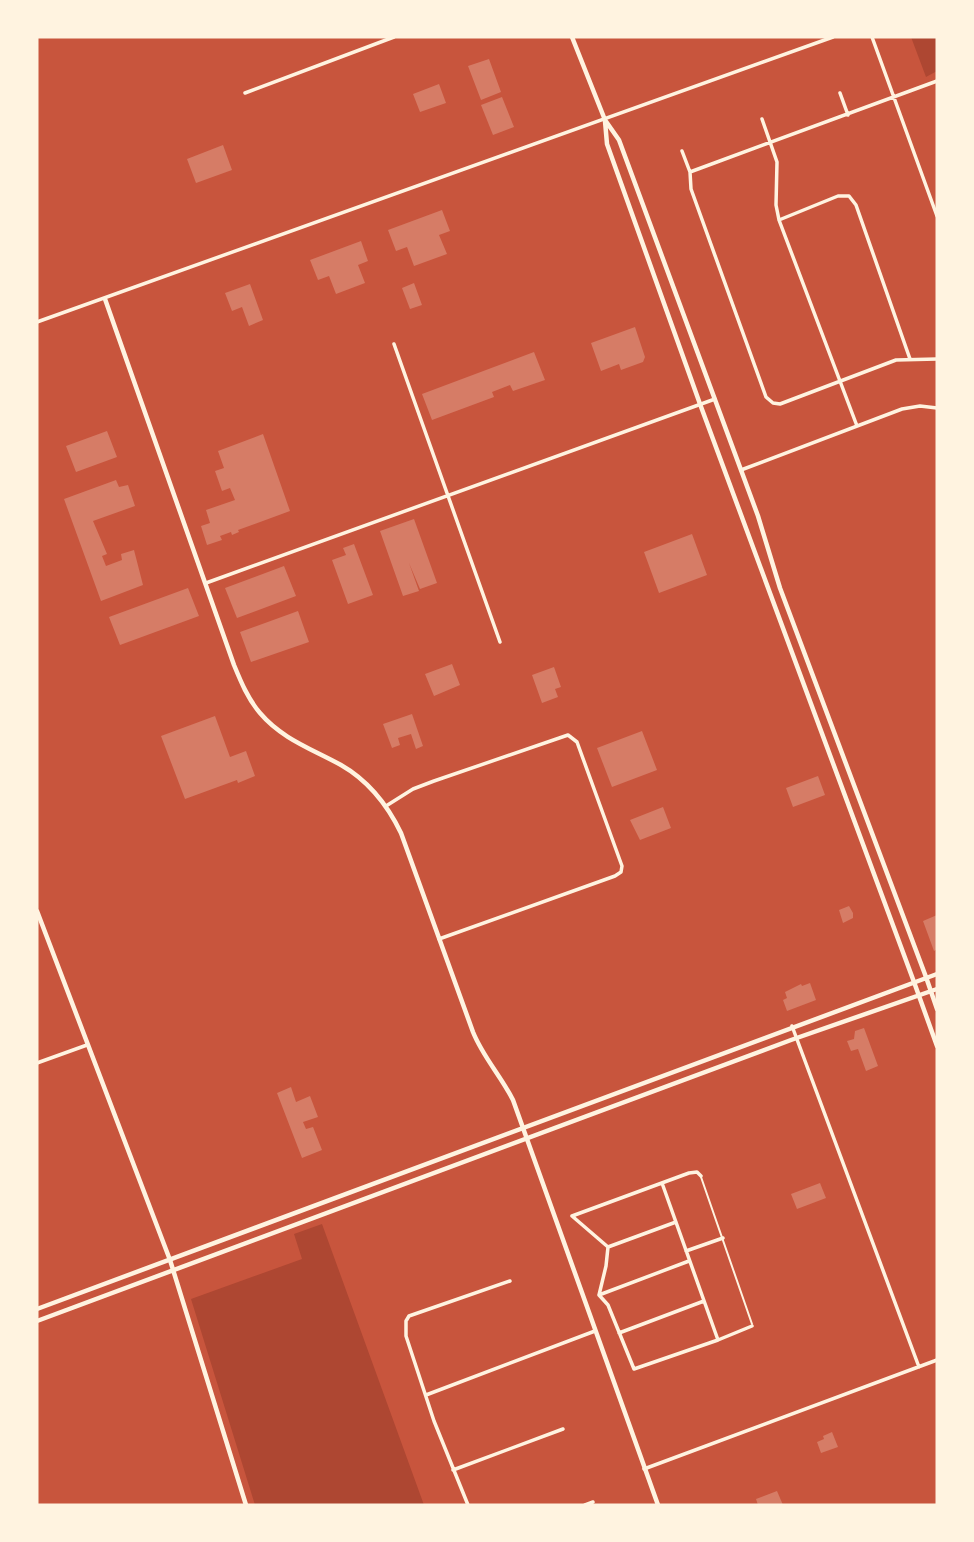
<svg xmlns="http://www.w3.org/2000/svg" width="974" height="1542" font-family="Signika,sans-serif">
  <style>
    .green { fill: #ae4732 }
    .building { fill: #d67c66 }
    .lines { fill: none; stroke-linecap: round; stroke-linejoin: round }
    .service { stroke: #fff3e0; stroke-width: 2 }
    .minor { stroke: #fff3e0; stroke-width: 3.5 }
    .tertiary { stroke: #fff3e0; stroke-width: 4.5 }
    .secondary { stroke: #fff3e0; stroke-width: 4.5 }
  </style>
  <rect width="100%" height="100%" fill="#c8553d"/>
  <!-- green -->
  <path class="green" d="M911 37H937V71L926 77Z
    M322 1224 424 1505H255L191 1299 302 1259 294 1234Z"/>
  <!-- building -->
  <path class="building" d="M489 59 501 92 481 100 468 66Z
    M439 84 446 103 420 112 413 94Z
    M502 97 514 127 493 135 481 105Z
    M223 145 232 170 196 183 187 159Z
    M442 210 450 231 439 235 447 254 414 266 407 247 396 251 388 230Z
    M361 241 368 261 358 265 365 283 336 294 329 276 318 280 310 260Z
    M414 283 422 305 410 309 402 288Z
    M250 284 263 320 249 326 242 307 232 311 225 293Z
    M635 327 645 357 643 362 621 370 619 364 601 371 591 343Z
    M534 352 545 380 513 391 510 385 492 392 494 397 432 420 422 394Z
    M107 431 117 457 76 472 66 446Z
    M263 434 290 511 238 530 239 532 232 535 231 532 220 536 222 540 207 545 201 526 210 523 206 510 235 500 230 488 222 491 215 471 224 468 218 451Z
    M116 480 119 487 128 485 135 506 93 521 107 554 102 556 106 566 122 560 121 554 134 550 143 585 101 601 64 499Z
    M414 519 437 583 420 589 409 563 419 591 403 596 380 531Z
    M692 534 707 575 659 593 644 552Z
    M354 544 373 595 348 604 332 560 346 555 343 548Z
    M284 566 296 596 237 618 225 588Z
    M188 588 199 616 120 645 109 617Z
    M298 611 309 642 251 662 240 632Z
    M452 664 460 685 434 696 425 674Z
    M554 667 561 687 555 689 558 697 542 703 532 675Z
    M412 714 423 746 416 749 411 734 398 738 400 745 392 748 383 724Z
    M215 716 230 757 246 751 255 776 238 783 237 780 185 799 161 736Z
    M642 731 657 770 612 787 597 748Z
    M818 776 825 795 793 807 786 788Z
    M663 807 671 828 640 840 630 820Z
    M849 906 853 913V918L843 923 839 910Z
    M937 915V949L934 951 923 921Z
    M810 983 816 1000 787 1011 783 1000 787 998 785 992 801 984 802 986Z
    M864 1028 878 1066 866 1071 858 1049 851 1051 847 1041 854 1039 855 1031Z
    M291 1087 296 1102 310 1096 318 1117 303 1122 306 1129 313 1127 322 1150 302 1158 277 1093Z
    M820 1183 826 1198 797 1209 791 1194Z
    M832 1432 838 1447 821 1453 817 1442 824 1439 823 1436Z
    M777 1491 783 1505H758L756 1499Z"/>
  <g class="lines">
    <!-- service -->
    <path class="service" d="M701 1177 752 1324"/>
    <!-- minor -->
    <path class="minor" d="M872 37 937 216
      M245 93 394 37
      M840 93 848 115
      M762 119 777 162 776 205 779 220 857 426
      M682 151 690 172 691 189 766 397 773 403 780 404 896 360 937 359
      M690 172 937 81
      M779 220 838 196H849L856 205 910 359
      M37 322 833 37
      M394 344 500 642
      M741 470 902 409 920 406 937 408
      M206 583 715 399
      M386 806 413 789 434 781 568 735 577 742 622 866 621 872 615 876 439 939
      M792 1026 919 1367
      M37 1063 87 1045
      M662 1183 718 1340
      M572 1216 689 1173 697 1172 701 1176
      M572 1216 608 1247 606 1266 599 1295
      M608 1247 676 1222
      M686 1251 723 1238
      M599 1295 608 1305 634 1369 718 1340 752 1326
      M599 1295 689 1261
      M619 1333 704 1301
      M426 1395 595 1331
      M644 1469 937 1360
      M453 1470 563 1429
      M468 1505 434 1421 406 1336V1321L409 1316 510 1281
      M585 1505 593 1502"/>
    <!-- tertiary -->
    <path class="tertiary" d="M572 37 605 120 619 140 758 516 780 588 926 977
      M605 121 607 144 700 404 914 982
      M105 299 234 665C241 682 248 699 260 713 282 739 312 749 341 765 369 781 387 804 401 833L473 1032C483 1057 501 1076 513 1100L658 1505
      M37 911 170 1260 246 1505"/>
    <!-- secondary -->
    <path class="secondary" d="M926 977 937 1009
      M914 982 937 1046
      M37 1309 937 974
      M37 1321 791 1040 937 989"/>
  </g>
  <!-- border -->
  <rect width="974" height="1542" fill="none" stroke="#fff3e0" stroke-width="77"/>
</svg>
